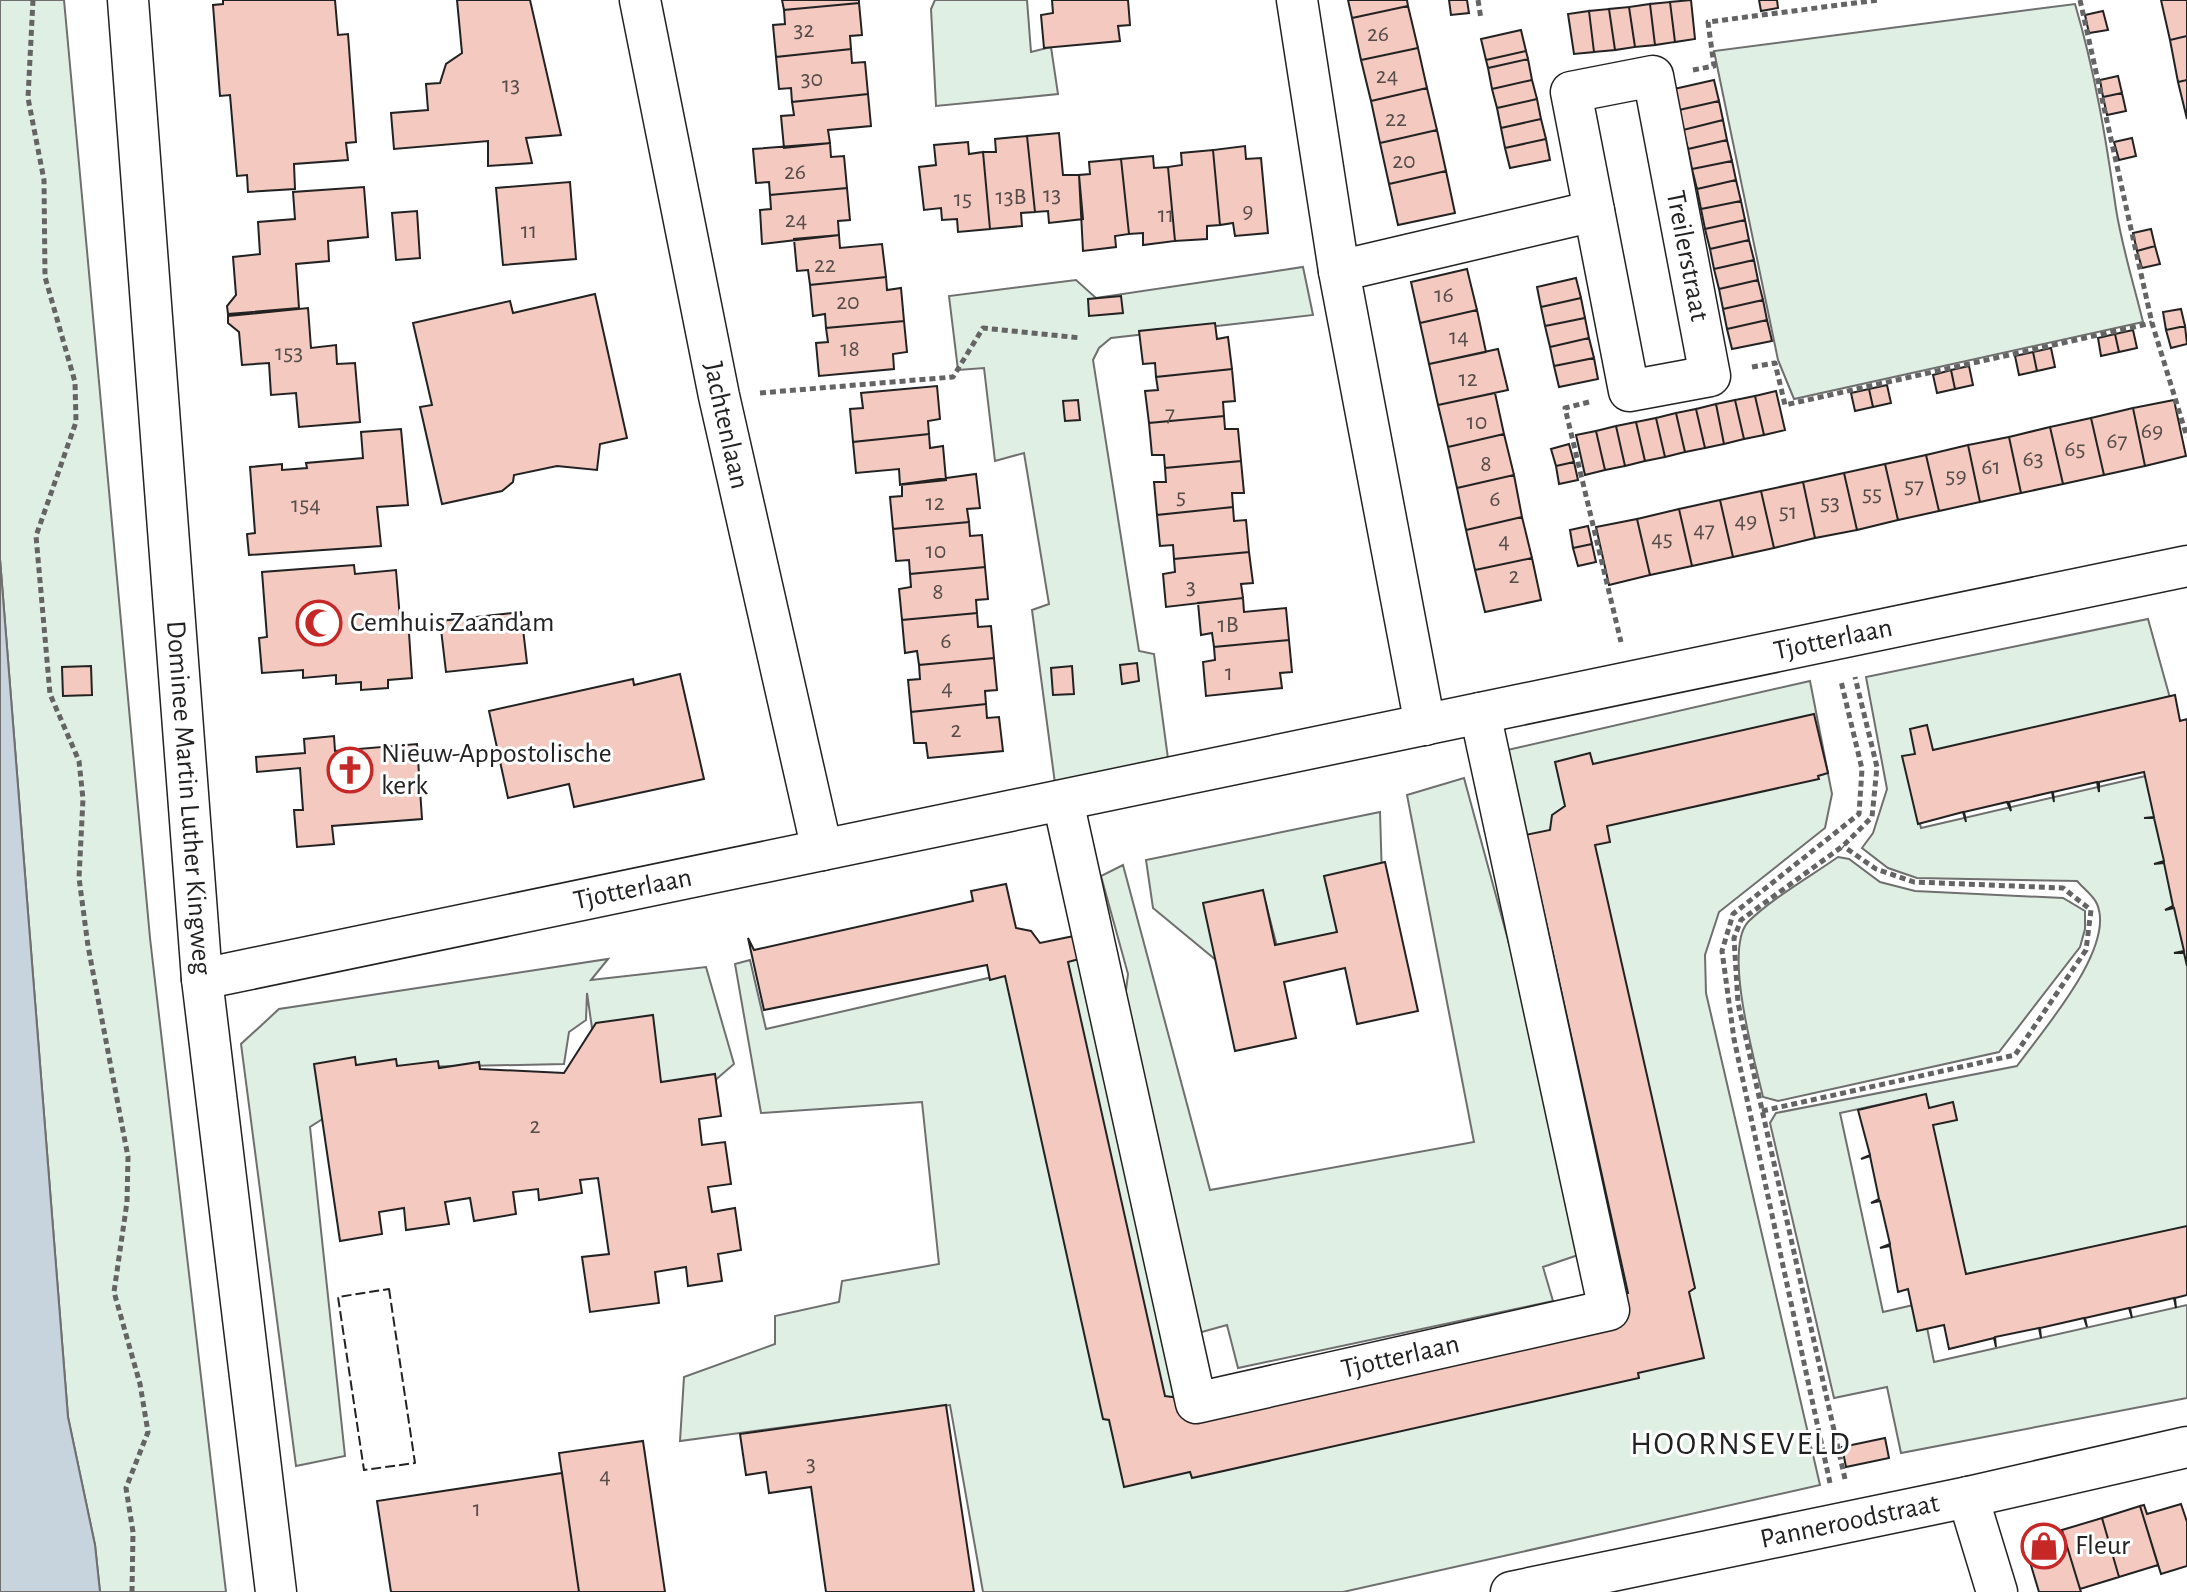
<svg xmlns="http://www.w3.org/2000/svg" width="2187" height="1592" font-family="'Alegreya Sans',sans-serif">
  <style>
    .green { fill: #e0efe3; stroke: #6f6f6f; stroke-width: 2 }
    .water { fill: #c7d3dd; stroke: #6f6f6f; stroke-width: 2 }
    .building { fill: #f3c9c0; stroke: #222; stroke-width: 2 }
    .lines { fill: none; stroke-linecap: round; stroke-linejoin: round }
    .street-casing { stroke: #222; stroke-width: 43 }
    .path { stroke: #646464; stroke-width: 5; stroke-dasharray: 6 4; stroke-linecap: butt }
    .street { stroke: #fff; stroke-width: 40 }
    .fence { stroke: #222; stroke-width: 2; stroke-dasharray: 10 4; stroke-linecap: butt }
    .labels { text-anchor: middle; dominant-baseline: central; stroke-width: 6; stroke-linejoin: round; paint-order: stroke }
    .number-label { font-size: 24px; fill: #564c4a }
    .street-label { font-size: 28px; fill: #222; stroke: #fff }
    .poi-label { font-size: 28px; fill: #222; stroke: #fff; text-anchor: start }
    .quarter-label { font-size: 32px; letter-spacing: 2px; fill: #222; stroke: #fff }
  </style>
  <rect width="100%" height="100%" fill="#fff"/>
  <!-- green -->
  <path class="green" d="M0 0H64L150 938 226 1592H100L95 1545 68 1417 0 559Z
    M935 0H1027L1031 52 1051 47 1058 94 936 106 931 9Z
    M2075 4C2095 72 2106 139 2116 209 2122 247 2134 285 2143 322L1794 399 1778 360 1714 51Z
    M1303 267 1313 315 1111 338 1099 348 1093 360 1139 651 1154 654 1169 766 1056 791 1032 610 1049 604 1024 453 995 461 984 368 958 370 949 296 1076 280 1096 298Z
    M2148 619 2170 698 1905 761 1921 828 2150 775 2187 941V1227L1954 1277 1915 1097 1840 1113 1883 1312 1922 1303 1934 1362 2187 1305V1398L1901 1453 1887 1387 1834 1398 1770 1123 1776 1113 2017 1066C2042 1031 2116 948 2097 904 2094 896 2083 888 2077 881L1917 878 1888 868 1862 848 1873 833 1887 789 1866 677Z
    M1810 681 1832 794 1825 828 1719 912 1705 955 1706 993 1820 1485 1343 1592H983L950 1405 680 1441 684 1377 775 1344V1316L839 1302 842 1281 939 1264 922 1102 761 1113 735 964 750 960 766 1029 1084 956 1188 1418 1630 1318 1490 754Z
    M1464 778 1514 962 1581 1254 1543 1267 1553 1301 1238 1368 1227 1325 1191 1335 1121 1031 1128 974 1101 876 1123 865 1210 1190 1474 1142 1407 795Z
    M1380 812 1382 878 1342 943 1280 958 1266 904 1222 965 1153 908 1146 860Z
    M1838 857 1849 859 1880 882 1915 891 2063 898 2085 911V929L2080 947 1999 1052 1778 1101 1763 1097C1755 1062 1723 950 1748 922 1771 899 1811 876 1838 857Z
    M608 959 591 980 706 967 734 1064 706 1088 663 1097 594 1042 587 993 586 1020 569 1032 564 1064 319 1069 324 1118 310 1127 345 1456 296 1466 241 1044 279 1009Z"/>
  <!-- water -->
  <path class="water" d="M0 559 68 1417 95 1545 100 1592H0Z"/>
  <!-- building -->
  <path class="building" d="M223 0H335L338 35 348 34 356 142 346 143 348 160 294 164 295 189 248 192 247 175 237 176 230 95 220 96 213 5 223 4Z
    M457 0H530L561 135 526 138 532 163 488 166V141L394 149 391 113 428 110 426 84 440 83 446 64 462 53Z
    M782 0H859V3L784 10Z
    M1052 0H1128L1130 25 1118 26 1120 41 1044 48 1041 15 1053 13Z
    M1348 0H1407L1408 6 1352 18Z
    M1449 0H1467L1469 13 1451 15Z
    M1691 0 1695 39 1675 42 1670 2Z
    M1759 0H1777L1778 8 1761 11Z
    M2161 0H2187V36L2170 40Z
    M1670 2 1675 42 1655 45 1650 4Z
    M859 3 862 35 850 36 851 49 776 57 773 25 785 24 784 10Z
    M1650 4 1655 45 1635 47 1629 7Z
    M1408 6 1418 48 1361 60 1352 18Z
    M1629 7 1635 47 1615 50 1609 9Z
    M1609 9 1615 50 1594 52 1589 11Z
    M1589 11 1594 52 1574 54 1568 14Z
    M2103 11 2108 30 2089 33 2085 15Z
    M1521 30 1526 51 1486 60 1481 39Z
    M2187 36V80L2178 82 2170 40Z
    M1418 48 1427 88 1371 101 1361 60Z
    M851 49 852 63 865 62 868 94 792 102 791 88 779 89 776 57Z
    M1526 51 1528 59 1488 68 1486 60Z
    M1528 59 1532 80 1492 89 1488 68Z
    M2118 76 2122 93 2103 97 2100 80Z
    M1532 80 1537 99 1497 108 1492 89Z
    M1714 80 1719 101 1679 110 1674 89Z
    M2187 80V119L2178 82Z
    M1427 88 1437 130 1380 143 1371 101Z
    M2122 93 2126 111 2107 115 2103 97Z
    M868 94 871 126 828 130 830 143 784 148 781 116 794 115 792 102Z
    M1537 99 1541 119 1501 128 1497 108Z
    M1719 101 1723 120 1683 130 1679 110Z
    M1541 119 1546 139 1505 148 1501 128Z
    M1723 120 1727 140 1688 149 1683 130Z
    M1437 130 1446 171 1389 184 1380 143Z
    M1059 133 1063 175H1079L1083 219 1049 223 1048 211 1035 212 1027 136Z
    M1027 136 1035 212 1021 213 1022 226 990 229 983 152H996L995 139Z
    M2132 138 2136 156 2119 160 2114 142Z
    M1546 139 1550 160 1510 168 1505 148Z
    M1727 140 1732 161 1692 169 1688 149Z
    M968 142 969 154 983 152 990 229 958 232 957 219 942 220 941 208 924 210 919 167 936 165 934 145Z
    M830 143 831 157 844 156 847 188 770 195 769 182 756 183 753 149Z
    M1245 146 1246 159 1261 158 1268 233 1235 236 1233 223 1220 225 1213 150Z
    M1213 150 1220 225 1207 226V239L1175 241 1168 167 1182 165 1181 153Z
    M1153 156 1154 168 1168 167 1175 241 1143 245V233L1129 234 1121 159Z
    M1121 159 1129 234 1115 236 1116 247 1083 251 1079 175 1090 174 1089 162Z
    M1732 161 1736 180 1697 189 1692 169Z
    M1446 171 1455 213 1398 225 1389 184Z
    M1736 180 1741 201 1701 209 1697 189Z
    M570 182 576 259 503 265 496 188Z
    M364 187 368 237 328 241 329 261 296 264 299 308 228 314 227 306 236 295 233 257 260 254 258 222 295 219 293 192Z
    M847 188 850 220 838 221 839 235 762 244 760 210 771 209 770 195Z
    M1741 201 1745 220 1705 229 1701 209Z
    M417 211 420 258 396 260 392 213Z
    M1745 220 1749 240 1710 249 1705 229Z
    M2151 229 2155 246 2137 251 2133 233Z
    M839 235 840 248 882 244 886 277 810 285 808 270 797 271 794 239Z
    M1749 240 1754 260 1714 269 1710 249Z
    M2155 246 2160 264 2142 268 2137 251Z
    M1754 260 1758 280 1719 289 1714 269Z
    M1467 269 1477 310 1420 323 1411 282Z
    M886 277 887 290 901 288 904 321 826 328 825 314 813 316 810 285Z
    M1576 278 1581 298 1541 307 1537 287Z
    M1758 280 1763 300 1723 309 1719 289Z
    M595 294 627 438 600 444 597 470 557 466 514 475 513 482 502 491 442 504 420 407 432 405 413 323 510 301 513 313Z
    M1121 296 1123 313 1089 316 1088 299Z
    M1581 298 1585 318 1545 326 1541 307Z
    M1763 300 1767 320 1727 329 1723 309Z
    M308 308 311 348 336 345 337 364 355 363 360 422 299 427 296 393 271 395 269 363 242 365 239 332 228 323V316Z
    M2181 309 2185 326 2166 330 2163 312Z
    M1477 310 1486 352 1429 364 1420 323Z
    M1585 318 1589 338 1550 347 1545 326Z
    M1767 320 1772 341 1732 349 1727 329Z
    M904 321 907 352 893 354 894 369 819 376 816 343 828 342 826 328Z
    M1215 323 1217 339 1228 337 1232 369 1156 377 1155 363 1143 364 1139 331Z
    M2185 326 2187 344 2171 348 2166 330Z
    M2133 330 2137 348 2119 352 2115 334Z
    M2115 334 2119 352 2101 356 2098 338Z
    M1589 338 1594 358 1554 366 1550 347Z
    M2051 348 2055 367 2037 371 2033 352Z
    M1498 349 1508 390 1438 405 1429 364Z
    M2033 352 2037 371 2019 375 2015 356Z
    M1594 358 1598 379 1559 387 1554 366Z
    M1969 366 1973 385 1955 389 1951 370Z
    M1232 369 1235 401 1223 402 1224 416 1149 423 1145 391 1158 390 1156 377Z
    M1951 370 1955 389 1937 393 1933 375Z
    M1887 385 1891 403 1873 407 1869 389Z
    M937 386 940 419 928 421 929 434 853 442 850 409 863 408 861 393Z
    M1869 389 1873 407 1855 411 1851 393Z
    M1776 391 1785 430 1764 435 1755 396Z
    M1495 393 1504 434 1448 447 1438 405Z
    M1755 396 1764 435 1744 439 1735 400Z
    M1078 400 1080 420 1065 421 1063 401Z
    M1735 400 1744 439 1724 444 1716 404Z
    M2174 400 2186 456 2145 466 2133 408Z
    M1716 404 1724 444 1705 448 1696 409Z
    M2133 408 2145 466 2104 475 2091 418Z
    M1696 409 1705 448 1685 452 1676 413Z
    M1676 413 1685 452 1665 457 1656 418Z
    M1224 416 1225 429H1238L1241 461 1165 468 1164 455H1152L1149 423Z
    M1656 418 1665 457 1645 461 1636 422Z
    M2091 418 2104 475 2063 484 2050 427Z
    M1636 422 1645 461 1625 466 1616 426Z
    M1616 426 1625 466 1605 470 1596 431Z
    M2050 427 2063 484 2021 493 2009 437Z
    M401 429 408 505 377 507 381 546 249 555 247 534 255 533 250 467 282 464V470L307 468 306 463 363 458 361 432Z
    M1596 431 1605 470 1585 475 1576 435Z
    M929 434 930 448 943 446 946 480 900 485 899 469 856 473 853 442Z
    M1504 434 1514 475 1457 488 1448 447Z
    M2009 437 2021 493 1980 502 1968 445Z
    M1569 444 1574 462 1556 466 1551 449Z
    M1968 445 1980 502 1939 511 1926 455Z
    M1926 455 1939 511 1898 520 1885 464Z
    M1241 461 1244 493H1232L1233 507 1157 515 1154 482H1166L1165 468Z
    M1574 462 1578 480 1559 484 1556 466Z
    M1885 464 1898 520 1857 530 1844 473Z
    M1844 473 1857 530 1815 538 1803 482Z
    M976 474 980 508 967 509 969 522 893 529 890 497 902 496V484Z
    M1514 475 1522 517 1466 530 1457 488Z
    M1803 482 1815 538 1774 548 1761 491Z
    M1761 491 1774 548 1733 557 1720 500Z
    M1720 500 1733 557 1692 566 1679 509Z
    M1233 507 1234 521 1246 520 1249 552 1174 559 1173 545 1160 546 1157 515Z
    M1679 509 1692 566 1650 575 1637 519Z
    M1522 517 1532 558 1475 570 1466 530Z
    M1637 519 1650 575 1609 585 1596 527Z
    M969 522 970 536 982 535 985 567 910 574 909 560 896 561 893 529Z
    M1588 526 1592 544 1573 548 1570 530Z
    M1592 544 1596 562 1578 566 1573 548Z
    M1249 552 1253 583 1241 584 1243 598 1166 607 1163 574 1175 572 1174 559Z
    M1532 558 1541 600 1485 612 1475 570Z
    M354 565 355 574 396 570 400 619 408 618 412 678 388 680V688L361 690V682L336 684V675L303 678V670L262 673 259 638 267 637 262 572Z
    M985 567 988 599 976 600 977 613 902 620 899 589 911 587 910 574Z
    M1243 598 1244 612 1286 608 1289 640 1214 647 1212 633 1201 635 1198 603Z
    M521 612 527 663 446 672 440 621Z
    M977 613 978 627 991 626 994 658 919 665 917 651 905 653 902 620Z
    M1289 640 1292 672 1280 673 1282 688 1206 696 1203 662 1215 660 1214 647Z
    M994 658 997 690 985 691 986 704 911 712 908 680 920 679 919 665Z
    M1137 663 1139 681 1122 684 1120 665Z
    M91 666 92 695 63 696 62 667Z
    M1072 666 1074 694 1053 695 1051 668Z
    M680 674 704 779 574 807 569 784 508 798 489 711 633 679 634 685Z
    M2175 695 2180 721 2187 719V966L2184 953H2174L2184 951 2174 908 2165 910 2173 906 2164 863 2154 864 2164 861 2154 818H2144L2154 817 2144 772 2099 782V792L2097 782 2053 792 2054 802 2052 792 2009 802 2011 811 2007 802 1964 812 1966 822 1963 812 1918 824 1902 756 1915 754 1910 729 1927 725 1933 750Z
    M986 704 987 718 999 717 1003 751 928 758 926 743H914L911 712Z
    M1814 714 1828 773 1818 776 1819 779 1607 826 1610 842 1595 845 1695 1288 1689 1292 1704 1358 1638 1373 1639 1378 1192 1478 1190 1472 1124 1487 1109 1420 1103 1419 1005 976 990 980 987 965 764 1010 748 938 754 950 973 901 971 891 1006 884 1016 928 1031 931 1040 943 1074 936 1079 959 1068 962 1165 1396 1180 1398 1628 1293 1532 859 1522 861 1516 837 1550 830 1552 815 1565 806 1555 762 1590 753 1593 764Z
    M334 736 335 751 417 744 422 819 332 826 334 844 297 847 294 810H303L300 768 257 772 256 757 305 753 304 739Z
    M1385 862 1418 1011 1357 1024 1345 968 1284 982 1296 1038 1235 1051 1203 903 1263 890 1275 945 1337 932 1324 876Z
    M653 1015 661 1082 715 1074 721 1116 699 1119 702 1145 725 1142 731 1184 708 1187 712 1212 735 1208 741 1250 718 1254 722 1281 688 1286 686 1267 655 1272 659 1303 590 1312 582 1257 609 1254 598 1178 580 1180 582 1193 539 1200 538 1189 513 1192 516 1214 474 1221 470 1198 445 1202 449 1224 406 1230 404 1208 379 1212 382 1234 340 1241 314 1064 355 1057 356 1065 396 1059 397 1066 438 1061 439 1068 479 1062 480 1069 564 1073 596 1023Z
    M1926 1094 1929 1108 1953 1102 1957 1120 1933 1125 1966 1274 2187 1226V1295L2175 1298 2176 1308 2174 1298 2130 1308 2132 1318 2129 1308 2085 1318 2087 1327 2084 1318 2040 1328 2041 1338 2039 1328 1995 1337 1996 1347 1994 1338 1949 1349 1944 1325 1917 1331 1908 1289 1898 1292 1890 1246 1880 1248 1890 1244 1880 1201 1871 1203 1879 1199 1870 1156 1861 1159 1870 1155 1858 1110Z
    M946 1405 974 1592H826L811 1487 769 1493 766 1472 746 1475 740 1434Z
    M1885 1438 1889 1458 1846 1467 1842 1447Z
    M643 1441 665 1592H579L559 1453Z
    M562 1473 579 1592H391L377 1501Z
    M2181 1504 2187 1522V1566L2161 1574 2140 1506 2144 1505 2147 1514Z
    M2140 1506 2158 1565 2119 1577 2102 1518Z
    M2102 1518 2119 1577 2080 1589 2062 1530Z
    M2062 1530 2081 1592H2039L2024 1542Z"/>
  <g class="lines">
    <!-- street casing -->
    <g class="street-casing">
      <g id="street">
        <path id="s1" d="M128 0 202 979 276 1592"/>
        <path id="s2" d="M640 0 719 396 822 850"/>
        <path d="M1297 0 1339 271 1425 725"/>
        <path d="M1653 76 1710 376 1629 391 1571 92Z"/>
        <path d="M1339 271 1594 211"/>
        <path id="s3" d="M1063 801 1196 1403 1609 1310 1480 713"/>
        <path id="s4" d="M202 979 2187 566"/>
        <path d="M1968 1497 1997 1592"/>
        <path id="s5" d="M1511 1592 1968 1497 2187 1447"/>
      </g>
    </g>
    <!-- path -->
    <path class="path" d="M33 0 28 98 44 180 45 277 75 382 76 422 36 536 50 694 79 761 83 799 79 878 88 946 128 1157 127 1202 114 1292 140 1384 148 1432 126 1488 133 1532 132 1592
      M1478 0 1481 19
      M2080 0 2152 323 2187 437
      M1693 70 1714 66 1708 22 1878 0
      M1752 367 1775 363 1785 405 2152 323
      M760 393 953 377 983 328 1081 338
      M1589 402 1565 408 1621 642
      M1762 1111 2015 1055 2086 950 2091 910 2063 888 1914 882 1876 869 1843 846
      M1845 1479 1738 1003 1734 938 1741 920 1843 846 1872 817 1877 767 1855 677
      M1830 1483 1734 1039 1722 951 1733 914 1859 814 1862 769 1841 681"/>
    <!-- street -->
    <use href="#street" class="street"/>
    <!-- fence -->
    <path class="fence" d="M389 1289 415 1463 364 1470 338 1297Z"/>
  </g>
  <!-- icons -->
  <defs>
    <g id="mosque-ring" transform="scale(2.3)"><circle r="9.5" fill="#fff" stroke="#c62828" stroke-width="1.5"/><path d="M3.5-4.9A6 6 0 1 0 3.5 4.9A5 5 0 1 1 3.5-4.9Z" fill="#c62828"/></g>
    <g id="church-ring" transform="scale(2.3)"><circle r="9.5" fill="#fff" stroke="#c62828" stroke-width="1.5"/><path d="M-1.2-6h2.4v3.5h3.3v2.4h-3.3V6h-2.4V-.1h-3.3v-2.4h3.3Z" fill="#c62828"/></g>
    <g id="shop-ring" transform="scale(2.3)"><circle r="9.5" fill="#fff" stroke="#c62828" stroke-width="1.5"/><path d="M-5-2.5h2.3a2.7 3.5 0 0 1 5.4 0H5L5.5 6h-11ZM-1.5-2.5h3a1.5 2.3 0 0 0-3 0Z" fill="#c62828"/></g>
  </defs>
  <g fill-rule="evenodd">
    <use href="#mosque-ring" x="319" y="623"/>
    <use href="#church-ring" x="350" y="770"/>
    <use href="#shop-ring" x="2044" y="1546"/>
  </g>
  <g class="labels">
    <!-- number labels -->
    <g class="number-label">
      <text x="804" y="30">32</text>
      <text x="1378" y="34">26</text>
      <text x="1387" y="76">24</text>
      <text x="812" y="79">30</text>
      <text x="511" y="85">13</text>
      <text x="1396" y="119">22</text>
      <text x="1404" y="161">20</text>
      <text x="795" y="172">26</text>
      <text x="1052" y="195">13</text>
      <text x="1011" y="197">13B</text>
      <text x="963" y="199">15</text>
      <text x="1248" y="211">9</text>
      <text x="1166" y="215">11</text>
      <text x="796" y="220">24</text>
      <text x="529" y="231">11</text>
      <text x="825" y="265">22</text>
      <text x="1444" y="295">16</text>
      <text x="848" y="302">20</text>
      <text x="1459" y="337">14</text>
      <text x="850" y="349">18</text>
      <text x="289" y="353">153</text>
      <text x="1468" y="379">12</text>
      <text x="1170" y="414">7</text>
      <text x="1477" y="422">10</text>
      <text x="2152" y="431">69</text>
      <text x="2117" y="441">67</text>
      <text x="2075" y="449">65</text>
      <text x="2033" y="459">63</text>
      <text x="1486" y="464">8</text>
      <text x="1991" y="467">61</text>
      <text x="1956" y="476">59</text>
      <text x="1914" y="486">57</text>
      <text x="1872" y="494">55</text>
      <text x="1181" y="497">5</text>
      <text x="1495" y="499">6</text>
      <text x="935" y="503">12</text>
      <text x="1830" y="503">53</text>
      <text x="306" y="505">154</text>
      <text x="1788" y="512">51</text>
      <text x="1746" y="521">49</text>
      <text x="1704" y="530">47</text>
      <text x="1662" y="539">45</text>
      <text x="1504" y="541">4</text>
      <text x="936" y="551">10</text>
      <text x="1514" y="576">2</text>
      <text x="1191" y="587">3</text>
      <text x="938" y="592">8</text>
      <text x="1228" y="625">1B</text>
      <text x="946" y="641">6</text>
      <text x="1229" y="673">1</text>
      <text x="947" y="688">4</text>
      <text x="956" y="730">2</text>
      <text x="535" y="1126">2</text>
      <text x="811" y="1464">3</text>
      <text x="605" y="1476">4</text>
      <text x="477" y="1509">1</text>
    </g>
    <!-- street labels -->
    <g class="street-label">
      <text transform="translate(1687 256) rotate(79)">Treilerstraat</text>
      <text stroke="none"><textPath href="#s2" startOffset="434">Jachtenlaan</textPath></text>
      <text stroke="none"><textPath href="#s4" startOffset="1666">Tjotterlaan</textPath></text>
      <text stroke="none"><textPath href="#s1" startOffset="800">Dominee Martin Luther Kingweg</textPath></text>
      <text stroke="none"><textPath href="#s4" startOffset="440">Tjotterlaan</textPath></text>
      <text stroke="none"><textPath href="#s3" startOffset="826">Tjotterlaan</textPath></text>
      <text stroke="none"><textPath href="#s5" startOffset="346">Panneroodstraat</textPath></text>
    </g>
    <!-- poi labels -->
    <g class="poi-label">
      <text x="350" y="623">Cemhuis Zaandam</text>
      <text x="381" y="754">Nieuw-Appostolische<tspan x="381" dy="32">kerk</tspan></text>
      <text x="2075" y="1546">Fleur</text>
    </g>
    <!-- quarter labels -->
    <g class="quarter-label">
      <text x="1741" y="1444">HOORNSEVELD</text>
    </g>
  </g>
</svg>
